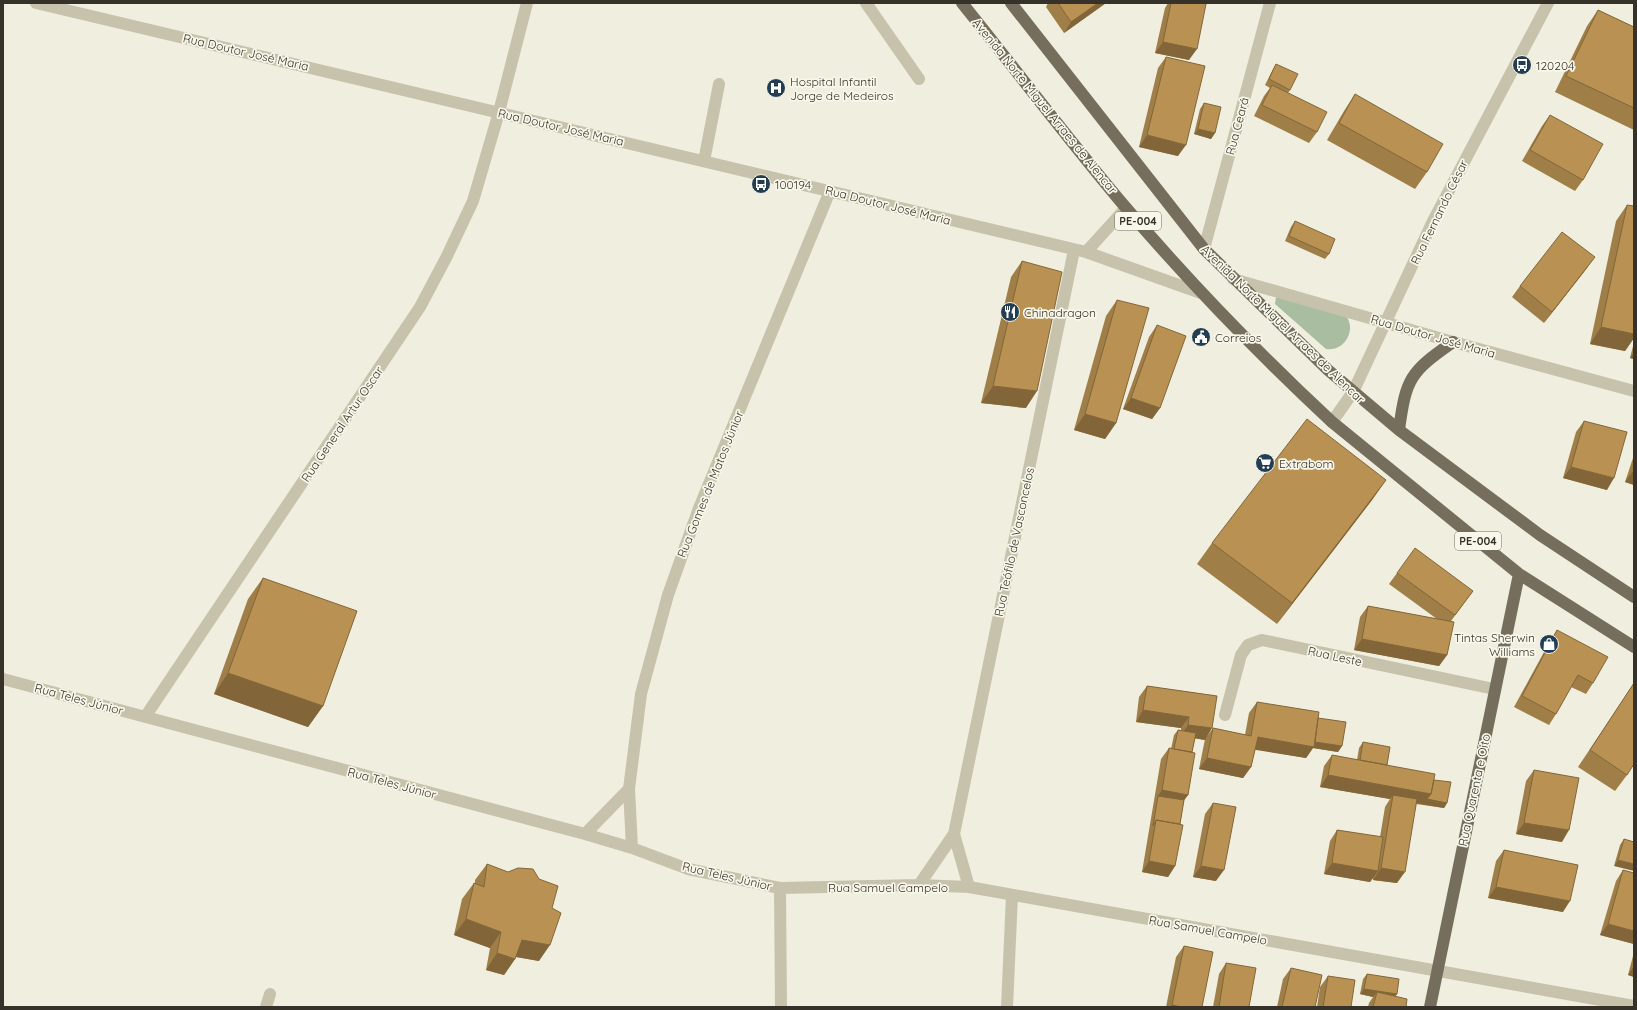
<svg xmlns="http://www.w3.org/2000/svg" width="1637" height="1010" font-family="Quicksand,sans-serif">
  <style>
    .green { fill: #a9bea0 }
    .lines { fill: none; stroke-linecap: round; stroke-linejoin: round }
    .minor { stroke: #c7c2ab; stroke-width: 12 }
    .major { stroke: #766e5c; stroke-width: 12 }
    .wall { fill: #9f7e47 }
    .shaded-wall { fill: #82663a }
    .building { fill: #b99253; stroke: #82663a }
    .labels { text-anchor: middle; dominant-baseline: central; stroke-width: 3.5; stroke-linejoin: round; paint-order: stroke }
    .shield { fill: #f8f7ea; stroke: #706d64; stroke-width: 1 }
    .shield-label { font-size: 11px; font-weight: bold; fill: #36322a }
    .street-label { font-size: 12px; fill: #36322a; stroke: #f8f7ea }
    .poi-label { font-size: 12px; fill: #36322a; stroke: #f8f7ea; text-anchor: start }
  </style>
  <rect width="100%" height="100%" fill="#f0eede"/>
  <!-- green -->
  <path class="green" d="M1276 297 1346 316C1357 330 1344 352 1326 349L1275 304Z"/>
  <g class="lines">
    <!-- minor -->
    <path class="minor" d="M36 3 1086 252 1201 293
      M866 3 919 79
      M704 161 719 84
      M1204 249 1270 3
      M1086 252 1126 208
      M1233 279 1453 342 1634 391
      M1332 422 1353 392 1433 221 1548 3
      M3 679 585 834 632 848 688 869 780 888 919 885 969 887 1634 1006
      M1225 715 1241 655 1248 645 1262 640 1494 689
      M145 717 420 307 446 258 473 201 499 112 527 3
      M585 834 629 789
      M632 848 629 789 641 694 668 595 699 508 830 191
      M919 885 954 834
      M969 887 954 834 1074 250
      M780 888 781 1007
      M266 1007 270 994
      M1007 1007 1012 895"/>
    <!-- major -->
    <path class="major" d="M962 3C1017 71 1070 142 1127 209 1191 284 1260 355 1332 422L1519 574 1634 647
      M1011 3 1204 249 1328 370 1399 430 1540 535 1634 597
      M1399 430C1406 378 1410 372 1453 342
      M1430 1007 1519 574"/>
  </g>
  <!-- wall -->
  <path class="wall" d="M1048 3H1106L1064 33 1046 7Z
    M1168 3H1201L1189 60 1155 53 1165 8Z
    M1598 10 1634 27V130L1555 92 1587 26Z
    M1166 57 1178 156 1139 147 1158 68Z
    M1276 64 1290 90 1288 93 1317 132 1309 143 1254 116 1264 96 1270 88 1265 85 1273 69Z
    M1355 94 1427 172 1415 189 1327 140 1344 111Z
    M1204 103 1215 133 1211 139 1194 134 1200 109Z
    M1550 115 1583 180 1575 191 1522 161 1542 126Z
    M1627 205 1634 338 1625 351 1590 344 1616 221Z
    M1295 221 1329 254 1325 259 1285 241 1291 227Z
    M1022 261 1026 408 981 403 1011 277Z
    M1587 268 1544 323 1512 297 1520 286Z
    M1117 300 1116 423 1105 439 1074 430 1106 316Z
    M1157 325 1160 408 1152 419 1123 409 1149 337Z
    M1634 342V359L1630 358Z
    M1584 421 1607 490 1563 478 1576 432Z
    M1634 455V485L1625 482Z
    M1386 480 1372 500 1277 624 1197 564 1212 543Z
    M1397 573 1473 591 1451 621 1447 655 1439 666 1354 650 1360 617 1368 606 1437 619 1389 584Z
    M263 578 323 706 308 727 214 694 248 599Z
    M1557 630 1593 683 1586 694 1571 687 1556 714 1549 725 1514 707 1550 641Z
    M1634 683 1627 775 1615 791 1578 767Z
    M1147 686 1217 696 1205 740 1195 738 1192 752 1188 795 1184 800 1180 824 1175 866 1168 877 1142 872 1161 759 1169 748 1171 749 1174 735 1178 730H1181V728L1136 722 1139 697Z
    M1257 702 1318 718 1342 746 1338 752 1313 748 1306 758 1255 749 1251 767 1243 778 1199 769 1205 739 1213 728 1245 735 1249 713Z
    M1363 742 1387 765 1434 780 1447 803 1444 808 1416 804 1397 883 1373 880V878L1370 882 1324 874 1330 841 1337 830 1380 837 1385 807 1390 799 1320 787 1324 766 1332 755 1357 760 1359 748Z
    M1534 770 1562 842 1516 834 1526 781Z
    M1213 803 1216 881 1193 877 1205 814Z
    M1624 839 1634 842 1614 866 1620 845Z
    M1504 850 1563 912 1488 898 1496 861Z
    M487 864 552 908 539 961 516 957 515 959 504 975 486 970 490 948 454 935 462 899 474 883H475V880Z
    M1623 870 1634 873V944L1600 935 1616 881Z
    M1184 946 1202 1007H1166L1176 957Z
    M1634 952V977L1628 975Z
    M1226 963 1249 1007H1213L1219 974Z
    M1291 968 1315 1007H1277L1283 979Z
    M1367 974 1397 994 1395 996 1406 1007H1368L1369 1003 1373 997 1360 994 1363 979Z
    M1328 976 1351 1007H1317L1320 987Z"/>
  <!-- shaded-wall -->
  <path class="shaded-wall" d="M1098 3H1106L1064 33 1071 22Z
    M1163 42 1197 49 1189 60 1155 53Z
    M1198 129 1215 133 1211 139 1194 134Z
    M1147 135 1186 145 1178 156 1139 147Z
    M1595 257 1587 268 1544 323 1552 312Z
    M1601 327 1634 334V338L1625 351 1590 344Z
    M1634 353V359L1630 358Z
    M993 386 1037 391 1026 408 981 403Z
    M1131 398 1160 408 1152 419 1123 409Z
    M1085 414 1116 423 1105 439 1074 430Z
    M1571 467 1614 478 1607 490 1563 478Z
    M1633 471H1634V485L1625 482Z
    M1386 480 1372 500 1277 624 1292 603Z
    M1362 639 1447 655 1439 666 1354 650Z
    M228 673 323 706 308 727 214 694Z
    M1143 710 1189 717 1181 728 1136 722Z
    M1188 725 1212 728 1205 740 1180 736Z
    M1258 737 1312 741 1342 746 1338 752 1313 748 1306 758 1250 749Z
    M1207 758 1251 767 1243 778 1199 769Z
    M1328 775 1431 794 1447 803 1444 808 1392 799 1393 795 1390 799 1320 787Z
    M1162 790 1188 795 1180 806 1158 796Z
    M1524 823 1569 830 1562 842 1516 834Z
    M1618 860 1634 864V871L1614 866Z
    M1149 861 1175 866 1168 877 1142 872Z
    M1332 863 1378 871 1370 882 1324 874Z
    M1201 866 1224 870 1216 881 1193 877Z
    M1381 868 1405 872 1397 883 1373 880Z
    M1496 887 1570 901 1563 912 1488 898Z
    M466 919 501 932 490 948 454 935Z
    M1608 924 1634 931V944L1600 935Z
    M522 940 550 945 539 961 511 956Z
    M497 953 515 959 504 975 486 970Z
    M1634 966V977L1628 975Z
    M1364 989 1397 994 1393 1000 1377 992 1373 997 1360 994Z
    M1172 1005 1182 1007H1171Z"/>
  <!-- building -->
  <path class="building" d="M1058 3H1098L1071 22Z
    M1171 3H1201L1206 4 1197 49 1163 42Z
    M1598 10 1634 27V108L1566 76Z
    M1166 57 1205 66 1186 145 1147 135Z
    M1276 64 1298 74 1290 90 1269 79Z
    M1272 85 1327 112 1317 132 1262 105Z
    M1355 94 1443 144 1427 172 1339 123Z
    M1204 103 1221 107 1215 133 1198 129Z
    M1550 115 1603 144 1583 180 1530 150Z
    M1627 205 1634 206V334L1601 327Z
    M1295 221 1335 239 1329 254 1289 236Z
    M1562 232 1595 257 1552 312 1520 286Z
    M1022 261 1062 272 1037 391 993 386Z
    M1117 300 1149 308 1116 423 1085 414Z
    M1157 325 1186 336 1160 408 1131 398Z
    M1307 419 1386 480 1292 603 1212 543Z
    M1584 421 1627 432 1614 478 1571 467Z
    M1415 548 1473 591 1455 615 1397 573Z
    M263 578 357 611 323 706 228 673Z
    M1368 606 1454 622 1447 655 1362 639Z
    M1557 630 1608 657 1593 683 1578 675 1556 714 1522 696Z
    M1634 683V764L1627 775 1590 750Z
    M1147 686 1217 696 1212 728 1188 725 1189 717 1143 710Z
    M1257 702 1319 712 1314 747 1258 737 1251 767 1207 758 1213 728 1251 736Z
    M1318 718 1346 722 1342 746 1315 742Z
    M1178 730 1196 733 1192 752 1174 749Z
    M1363 742 1390 747 1387 765 1360 760Z
    M1169 748 1195 753 1188 795 1162 790Z
    M1332 755 1435 774 1431 794 1328 775Z
    M1534 770 1579 778 1569 830 1524 823Z
    M1434 780 1451 782 1447 803 1427 799 1431 794Z
    M1393 795 1417 799 1405 872 1381 868Z
    M1158 796 1184 800 1180 824 1156 820 1153 826Z
    M1213 803 1236 807 1224 870 1201 866Z
    M1156 820 1183 825 1175 866 1149 861Z
    M1337 830 1383 837 1378 871 1332 863Z
    M1624 839 1634 842V864L1618 860Z
    M1504 850 1578 865 1570 901 1496 887Z
    M487 864 508 872 518 868 533 869 539 879 558 886 552 908 561 913 550 945 522 940 515 959 497 953 501 932 466 919 474 883 484 887Z
    M1623 870 1634 873V931L1608 924Z
    M1184 946 1213 952 1202 1007H1182L1172 1005Z
    M1226 963 1256 968 1249 1007H1219Z
    M1291 968 1322 975 1315 1007H1282Z
    M1367 974 1399 979 1397 994 1364 989Z
    M1328 976 1355 980 1351 1007H1323Z
    M1377 992 1407 999 1406 1007H1373Z"/>
  <!-- icons -->
  <defs>
    <g id="bus-disc" transform="scale(1)"><circle r="9.5" fill="#233e53" stroke="#f8f7ea"/><path d="M-5-6H5V4H4V6H2V4H-2V6H-4V4H-5ZM-3.5-4V0h7V-4ZM-3.5 1.2v1.5H-2V1.2ZM2 1.2v1.5H3.5V1.2Z" fill="#fff"/></g>
    <g id="hospital-disc" transform="scale(1)"><circle r="9.5" fill="#233e53" stroke="#f8f7ea"/><path d="M-5-5h3v3.5h4V-5h3V5h-3V1.5h-4V5h-3Z" fill="#fff"/></g>
    <g id="restaurant-disc" transform="scale(1)"><circle r="9.5" fill="#233e53" stroke="#f8f7ea"/><path d="M-5-6h1v4h1v-4h1v4h1v-4h1v5L-1.5 .5V6h-2V.5L-5-1ZM5-6V6H3V1.5H1.5Q1.5-4 5-6Z" fill="#fff"/></g>
    <g id="civic-disc" transform="scale(1)"><circle r="9.5" fill="#233e53" stroke="#f8f7ea"/><path d="M-.6-6.5H3V-4.5H.6V-3L4-1V1h2V6H-6V1h2V-1L-.6-3ZM-1.2 2.5V6h2.4V2.5Z" fill="#fff"/></g>
    <g id="supermarket-disc" transform="scale(1)"><circle r="9.5" fill="#233e53" stroke="#f8f7ea"/><path d="M-6-5.5h2.5l.6 2H6L4.5 2H-2.5L-4.4-4H-6ZM-1.5 3.2a1.3 1.3 0 1 0 .1 0ZM3 3.2a1.3 1.3 0 1 0 .1 0Z" fill="#fff"/></g>
    <g id="shop-disc" transform="scale(1)"><circle r="9.5" fill="#233e53" stroke="#f8f7ea"/><path d="M-5-2.5h2.3a2.7 3.5 0 0 1 5.4 0H5L5.5 6h-11ZM-1.5-2.5h3a1.5 2.3 0 0 0-3 0Z" fill="#fff"/></g>
  </defs>
  <g fill-rule="evenodd">
    <use href="#bus-disc" x="1522" y="65"/>
    <use href="#hospital-disc" x="776" y="88"/>
    <use href="#bus-disc" x="761" y="184"/>
    <use href="#restaurant-disc" x="1010" y="312"/>
    <use href="#civic-disc" x="1201" y="337"/>
    <use href="#supermarket-disc" x="1265" y="463"/>
    <use href="#shop-disc" x="1549" y="644"/>
  </g>
  <g class="labels">
    <!-- shield labels -->
    <g class="shield">
      <rect x="1115" y="212" width="46" height="18" rx="3"/>
      <rect x="1455" y="532" width="46" height="18" rx="3"/>
    </g>
    <g class="shield-label">
      <text x="1138" y="221">PE-004</text>
      <text x="1478" y="541">PE-004</text>
    </g>
    <!-- street labels -->
    <g class="street-label">
      <text transform="translate(246 52) rotate(13)">Rua Doutor José Maria</text>
      <text transform="translate(1045 106) rotate(51)">Avenida Norte Miguel Arraes de Alencar</text>
      <text transform="translate(1237 126) rotate(-75)">Rua Ceará</text>
      <text transform="translate(561 127) rotate(13)">Rua Doutor José Maria</text>
      <text transform="translate(888 205) rotate(14)">Rua Doutor José Maria</text>
      <text transform="translate(1439 212) rotate(-64)">Rua Fernando César</text>
      <text transform="translate(1283 324) rotate(44)">Avenida Norte Miguel Arraes de Alencar</text>
      <text transform="translate(1433 336) rotate(16)">Rua Doutor José Maria</text>
      <text transform="translate(342 424) rotate(-56)">Rua General Artur Oscar</text>
      <text transform="translate(710 484) rotate(-68)">Rua Gomes de Matos Júnior</text>
      <text transform="translate(1014 542) rotate(-78)">Rua Teófilo de Vasconcelos</text>
      <text transform="translate(1335 656) rotate(12)">Rua Leste</text>
      <text transform="translate(79 699) rotate(15)">Rua Teles Júnior</text>
      <text transform="translate(392 783) rotate(15)">Rua Teles Júnior</text>
      <text transform="translate(1474 790) rotate(-78)">Rua Quarenta e Oito</text>
      <text transform="translate(727 876) rotate(13)">Rua Teles Júnior</text>
      <text x="888" y="887">Rua Samuel Campelo</text>
      <text transform="translate(1208 930) rotate(10)">Rua Samuel Campelo</text>
    </g>
    <!-- poi labels -->
    <g class="poi-label">
      <text x="1536" y="65">120204</text>
      <text x="790" y="81">Hospital Infantil<tspan x="790" dy="14">Jorge de Medeiros</tspan></text>
      <text x="775" y="184">100194</text>
      <text x="1024" y="312">Chinadragon</text>
      <text x="1215" y="337">Correios</text>
      <text x="1279" y="463">Extrabom</text>
      <text x="1535" y="637" text-anchor="end">Tintas Sherwin<tspan x="1535" dy="14">Williams</tspan></text>
    </g>
  </g>
  <!-- border -->
  <rect width="1637" height="1010" fill="none" stroke="#36322a" stroke-width="8"/>
</svg>
